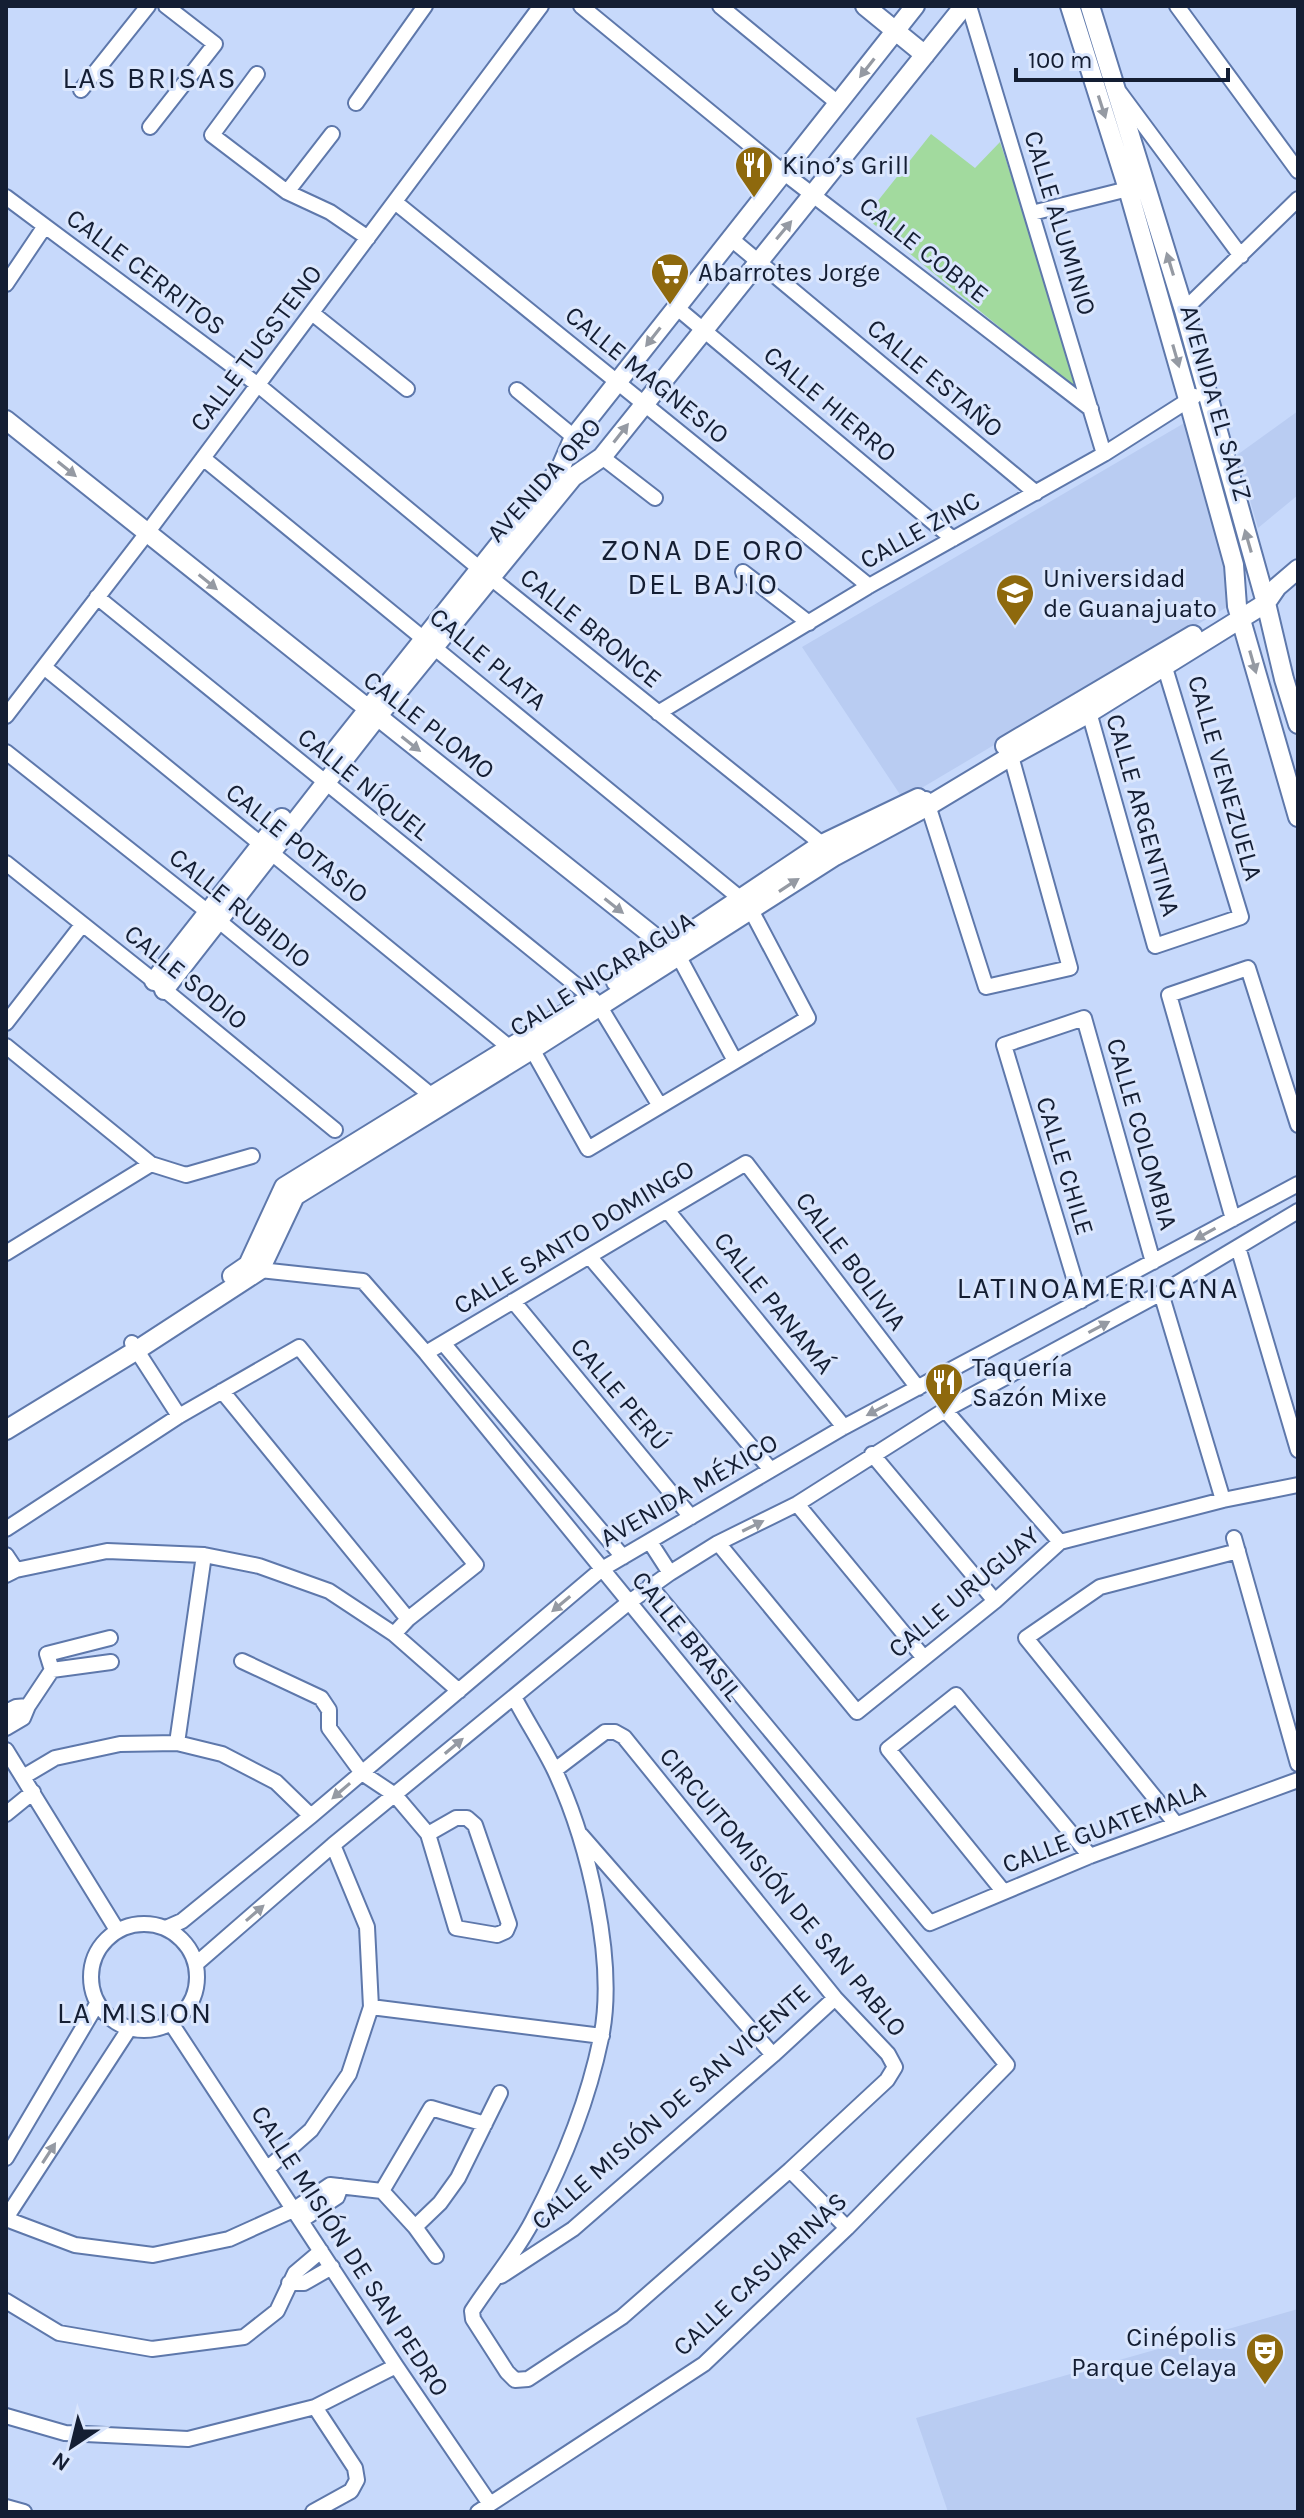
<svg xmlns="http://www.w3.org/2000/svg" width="1304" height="2518" font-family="Karla,sans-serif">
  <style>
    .built { fill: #b9ccf2 }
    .green { fill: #a2da9e }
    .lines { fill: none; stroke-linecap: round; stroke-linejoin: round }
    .minor-casing { stroke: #5e78ab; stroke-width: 18 }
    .major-casing { stroke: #5e78ab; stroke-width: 22 }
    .minor { stroke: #fff; stroke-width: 14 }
    .major { stroke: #fff; stroke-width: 18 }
    .oneway { fill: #959aa3 }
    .labels { text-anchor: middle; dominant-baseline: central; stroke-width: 6; stroke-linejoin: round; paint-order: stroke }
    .poi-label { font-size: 26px; fill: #141e33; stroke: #dae6fd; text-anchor: start }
    .street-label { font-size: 26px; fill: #141e33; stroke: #dae6fd }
    .quarter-label { font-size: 30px; letter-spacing: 2px; fill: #141e33; stroke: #dae6fd }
  </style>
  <rect width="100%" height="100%" fill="#c7d9fb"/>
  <!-- built -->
  <path class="built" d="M1298 411V495L1258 528 1237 455Z
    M1186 422 1227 558V607L903 799 802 647Z
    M1298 2309V2512H948L916 2418Z"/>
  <!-- green -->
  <path class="green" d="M931 134 975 168 1000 142 1085 397 865 217Z"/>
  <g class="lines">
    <!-- minor casing -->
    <g class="minor-casing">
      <path id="minor" d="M581 6 783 172 1091 409
        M720 6 839 104
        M969 6 1104 454
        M1177 6 1298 171
        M257 74 212 135 287 192 330 212 368 238
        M81 90 148 6
        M1120 93 1241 256
        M356 103 425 6
        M150 127 215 44 166 6
        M287 192 332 134
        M6 197 258 385 491 578 822 844
        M395 202 869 586
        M1032 213 1128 189
        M730 238 1036 493
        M6 284 45 226
        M676 307 953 539
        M1184 310 1298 199
        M312 313 407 389
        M517 390 574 437
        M602 457 655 498
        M203 458 741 899 751 910 808 1018 588 1149 528 1042
        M743 572 809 623
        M97 597 592 998 600 1007 660 1106
        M44 667 509 1047 515 1056
        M1087 705 1155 946 1241 917 1162 658
        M658 713 869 586 1104 454 1195 396
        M6 716 147 533 541 6
        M6 752 208 912 438 1101
        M926 799 986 987 1070 968 1009 749
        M6 863 154 981 335 1130
        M679 957 735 1061
        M6 1023 82 925
        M6 1046 151 1164 186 1175 252 1156
        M667 1210 844 1427
        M1233 1219 1169 995 1248 968 1298 1125
        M1238 1247 1298 1450
        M6 1253 151 1164
        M589 1256 771 1470
        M260 1270 363 1281 426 1353 1007 2065 847 2228 704 2364 478 2512
        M1161 1293 1223 1500
        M513 1301 691 1517
        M1081 1301 1004 1045 1084 1018 1153 1262
        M132 1343 179 1416
        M443 1343 623 1557
        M426 1353 746 1163 918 1388
        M222 1391 408 1619
        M945 1410 1060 1542
        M872 1454 995 1601
        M797 1504 924 1658
        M6 1529 179 1416 299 1347 476 1565 408 1619 394 1634
        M1234 1538 1298 1764
        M650 1542 670 1573
        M718 1543 857 1712 995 1601 1060 1542 1223 1500 1298 1485
        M6 1555 16 1570
        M6 1575 16 1570 107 1551 204 1555 259 1566 329 1591 394 1634 459 1691
        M650 1586 930 1923 1090 1856 1298 1780
        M242 1661 321 1698 329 1710V1728L362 1773 395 1795 428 1834 456 1928 497 1935 506 1931 509 1924 475 1825 467 1818H456L428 1834
        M52 1670 111 1662
        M514 1697C527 1722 543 1746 555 1771 588 1842 617 1961 601 2038 588 2101 563 2163 533 2220 516 2253 492 2280 472 2311L473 2319 507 2372 515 2380 528 2379 622 2317 790 2170 887 2080 895 2067 888 2054 835 1998 624 1737 615 1732H605L555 1770
        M6 1712 16 1707 28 1706
        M6 1728 23 1718 28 1706 52 1670 47 1654 110 1638
        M177 1743 204 1555
        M6 1750 117 1930
        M23 1777 55 1758 120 1744 177 1743 222 1754 276 1782 311 1816
        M6 1814 33 1792
        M1176 1824 1026 1638 1100 1587 1238 1551
        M581 1835 773 2055
        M1003 1891 888 1749 956 1695 1090 1856
        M91 1977a53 53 0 1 1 106 0a53 53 0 1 1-106 0Z
        M166 1928 182 1921 311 1816 602 1569 844 1427 1298 1184
        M196 1964 333 1845 628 1603 670 1573 718 1543 797 1504 945 1410 1161 1293 1298 1211
        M371 2007 602 2036
        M171 2023 396 2366 490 2504
        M6 2158 97 2004
        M267 2169 311 2130 349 2074 371 2007 367 1927 333 1845
        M790 2170 847 2228
        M382 2191 431 2108 485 2124
        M6 2218 129 2029
        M6 2219 75 2245 153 2255 229 2239 293 2210 330 2185 382 2191 415 2227 436 2256
        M302 2220 337 2197 341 2186
        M415 2227 440 2203 458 2178 500 2093
        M501 2276 573 2229 773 2055 835 1998
        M289 2283H304L332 2267
        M6 2301 59 2333 152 2349 244 2337 277 2311 295 2273 321 2251
        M6 2416 65 2433 188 2439 315 2407 396 2366
        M6 2507 24 2512
        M313 2512 351 2491 357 2480 355 2468 315 2407"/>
    </g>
    <!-- major casing -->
    <g class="major-casing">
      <path id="major" d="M865 6 925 55
        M1070 6 1128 189 1188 399 1234 565 1237 606 1298 817
        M1090 6 1184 310 1266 603 1284 679 1298 724
        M6 420 677 955
        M1005 746 1193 635
        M330 757 561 467 574 437 915 6
        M154 981 282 818
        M616 982 822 844 918 798
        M164 990 377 717 573 477 602 457 964 6
        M232 1276 248 1265 284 1187 584 1002
        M6 1430 137 1350 260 1270 295 1196 533 1049 835 856 928 806 1011 756 1089 713 1266 603 1277 587 1298 569"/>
    </g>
    <!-- minor -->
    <use href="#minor" class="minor"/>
    <!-- major -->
    <use href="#major" class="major"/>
  </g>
  <!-- one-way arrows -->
  <defs><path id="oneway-solid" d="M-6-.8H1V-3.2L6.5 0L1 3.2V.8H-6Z" transform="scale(2)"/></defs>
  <g class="oneway">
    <use href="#oneway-solid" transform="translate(867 68) rotate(128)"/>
    <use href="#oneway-solid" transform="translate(1102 107) rotate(72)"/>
    <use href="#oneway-solid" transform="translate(784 230) rotate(-50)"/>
    <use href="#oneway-solid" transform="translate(1170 264) rotate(-107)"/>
    <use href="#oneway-solid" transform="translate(653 337) rotate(128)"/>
    <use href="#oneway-solid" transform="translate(1176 356) rotate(74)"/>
    <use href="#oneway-solid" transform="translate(621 433) rotate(-52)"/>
    <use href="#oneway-solid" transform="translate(67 469) rotate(39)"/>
    <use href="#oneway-solid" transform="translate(1248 541) rotate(-106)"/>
    <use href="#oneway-solid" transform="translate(208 582) rotate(39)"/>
    <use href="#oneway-solid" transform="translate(1253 662) rotate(74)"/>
    <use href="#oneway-solid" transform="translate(411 744) rotate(38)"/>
    <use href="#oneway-solid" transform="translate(789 885) rotate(-33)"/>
    <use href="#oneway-solid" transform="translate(614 906) rotate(38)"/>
    <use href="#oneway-solid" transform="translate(1205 1234) rotate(151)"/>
    <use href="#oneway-solid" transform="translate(1099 1327) rotate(-28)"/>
    <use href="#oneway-solid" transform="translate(877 1410) rotate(152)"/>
    <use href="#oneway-solid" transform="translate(753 1526) rotate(-26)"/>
    <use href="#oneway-solid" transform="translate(561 1604) rotate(140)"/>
    <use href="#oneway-solid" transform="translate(454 1746) rotate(-40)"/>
    <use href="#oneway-solid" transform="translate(341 1791) rotate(139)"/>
    <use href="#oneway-solid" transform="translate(255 1913) rotate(-41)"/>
    <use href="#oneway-solid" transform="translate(49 2153) rotate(-57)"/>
  </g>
  <!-- icons -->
  <defs>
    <g id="restaurant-pin" transform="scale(2)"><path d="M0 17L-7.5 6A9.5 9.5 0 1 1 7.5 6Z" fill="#8e690d" stroke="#dae6fd"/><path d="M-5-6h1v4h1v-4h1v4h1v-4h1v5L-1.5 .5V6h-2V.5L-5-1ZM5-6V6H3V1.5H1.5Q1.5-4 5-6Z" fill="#fff"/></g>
    <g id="supermarket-pin" transform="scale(2)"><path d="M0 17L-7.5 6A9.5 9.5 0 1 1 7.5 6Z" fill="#8e690d" stroke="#dae6fd"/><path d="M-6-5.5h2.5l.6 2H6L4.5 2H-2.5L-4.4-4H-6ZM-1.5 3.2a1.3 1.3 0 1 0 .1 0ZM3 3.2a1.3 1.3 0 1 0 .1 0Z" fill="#fff"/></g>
    <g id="school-pin" transform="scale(2)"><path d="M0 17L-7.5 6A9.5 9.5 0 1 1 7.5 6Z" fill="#8e690d" stroke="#dae6fd"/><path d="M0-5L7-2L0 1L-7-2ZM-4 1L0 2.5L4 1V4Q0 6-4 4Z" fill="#fff"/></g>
    <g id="theatre-pin" transform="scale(2)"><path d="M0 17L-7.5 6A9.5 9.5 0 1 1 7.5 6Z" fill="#8e690d" stroke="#dae6fd"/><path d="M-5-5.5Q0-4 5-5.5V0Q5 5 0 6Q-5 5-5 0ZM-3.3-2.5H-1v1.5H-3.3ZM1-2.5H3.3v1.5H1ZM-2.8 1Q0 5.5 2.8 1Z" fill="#fff"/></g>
  </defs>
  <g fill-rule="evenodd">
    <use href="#restaurant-pin" x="754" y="165"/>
    <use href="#supermarket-pin" x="670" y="272"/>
    <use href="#school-pin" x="1015" y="593"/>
    <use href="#restaurant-pin" x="944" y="1382"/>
    <use href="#theatre-pin" x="1265" y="2352"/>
  </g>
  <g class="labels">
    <!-- poi labels -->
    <g class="poi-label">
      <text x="782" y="165">Kino’s Grill</text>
      <text x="698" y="272">Abarrotes Jorge</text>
      <text x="1043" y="578">Universidad<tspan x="1043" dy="30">de Guanajuato</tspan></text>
      <text x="972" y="1367">Taquería<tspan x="972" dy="30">Sazón Mixe</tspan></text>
      <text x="1237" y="2337" text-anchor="end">Cinépolis<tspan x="1237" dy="30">Parque Celaya</tspan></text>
    </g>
    <!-- street labels -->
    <g class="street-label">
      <text transform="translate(1060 223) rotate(73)">CALLE ALUMINIO</text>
      <text transform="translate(924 250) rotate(38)">CALLE COBRE</text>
      <text transform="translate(146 272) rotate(37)">CALLE CERRITOS</text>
      <text transform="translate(256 348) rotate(-53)">CALLE TUGSTENO</text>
      <text transform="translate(647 375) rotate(39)">CALLE MAGNESIO</text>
      <text transform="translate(935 378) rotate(40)">CALLE ESTAÑO</text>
      <text transform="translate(1216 403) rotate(74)">AVENIDA EL SAUZ</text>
      <text transform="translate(830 404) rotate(40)">CALLE HIERRO</text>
      <text transform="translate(544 480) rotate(-48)">AVENIDA ORO</text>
      <text transform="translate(920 530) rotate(-29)">CALLE ZINC</text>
      <text transform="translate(591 628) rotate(39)">CALLE BRONCE</text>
      <text transform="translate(488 659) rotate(40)">CALLE PLATA</text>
      <text transform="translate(429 725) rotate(38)">CALLE PLOMO</text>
      <text transform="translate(1225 778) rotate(74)">CALLE VENEZUELA</text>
      <text transform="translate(364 784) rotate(39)">CALLE NÍQUEL</text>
      <text transform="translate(1143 815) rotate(74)">CALLE ARGENTINA</text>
      <text transform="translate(297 843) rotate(39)">CALLE POTASIO</text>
      <text transform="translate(240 908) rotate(39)">CALLE RUBIDIO</text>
      <text transform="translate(602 974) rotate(-32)">CALLE NICARAGUA</text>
      <text transform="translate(186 977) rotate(39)">CALLE SODIO</text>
      <text transform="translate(1142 1134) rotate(74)">CALLE COLOMBIA</text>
      <text transform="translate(1065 1166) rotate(73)">CALLE CHILE</text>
      <text transform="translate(574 1237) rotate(-31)">CALLE SANTO DOMINGO</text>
      <text transform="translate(851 1261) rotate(53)">CALLE BOLIVIA</text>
      <text transform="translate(774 1303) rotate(51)">CALLE PANAMÁ</text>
      <text transform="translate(620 1394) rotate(50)">CALLE PERÚ</text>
      <text transform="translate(689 1490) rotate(-30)">AVENIDA MÉXICO</text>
      <text transform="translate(964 1592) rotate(-40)">CALLE URUGUAY</text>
      <text transform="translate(687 1636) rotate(51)">CALLE BRASIL</text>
      <text transform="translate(1104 1827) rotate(-21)">CALLE GUATEMALA</text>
      <text transform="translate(783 1892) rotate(50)">CIRCUITOMISIÓN DE SAN PABLO</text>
      <text transform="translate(671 2107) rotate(-41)">CALLE MISIÓN DE SAN VICENTE</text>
      <text transform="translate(350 2251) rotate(57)">CALLE MISIÓN DE SAN PEDRO</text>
      <text transform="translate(760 2274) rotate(-43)">CALLE CASUARINAS</text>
    </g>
    <!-- quarter labels -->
    <g class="quarter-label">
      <text x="150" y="78">LAS BRISAS</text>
      <text x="703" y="550">ZONA DE ORO<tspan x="703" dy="34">DEL BAJIO</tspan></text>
      <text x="1098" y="1288">LATINOAMERICANA</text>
      <text x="135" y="2013">LA MISION</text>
    </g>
  </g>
  <!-- border -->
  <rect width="1304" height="2518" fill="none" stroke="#141e33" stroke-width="16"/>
  <!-- north arrow -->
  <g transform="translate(72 2446) rotate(215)" stroke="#dae6fd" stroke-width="6" paint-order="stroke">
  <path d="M0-6L14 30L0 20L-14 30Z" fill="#141e33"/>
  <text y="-12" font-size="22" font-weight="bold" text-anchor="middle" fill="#141e33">N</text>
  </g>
  <!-- scale -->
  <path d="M1016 68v12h212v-12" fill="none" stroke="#141e33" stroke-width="4"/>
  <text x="1028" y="68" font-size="24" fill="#141e33" stroke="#dae6fd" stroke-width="6" paint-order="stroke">100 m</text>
</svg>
